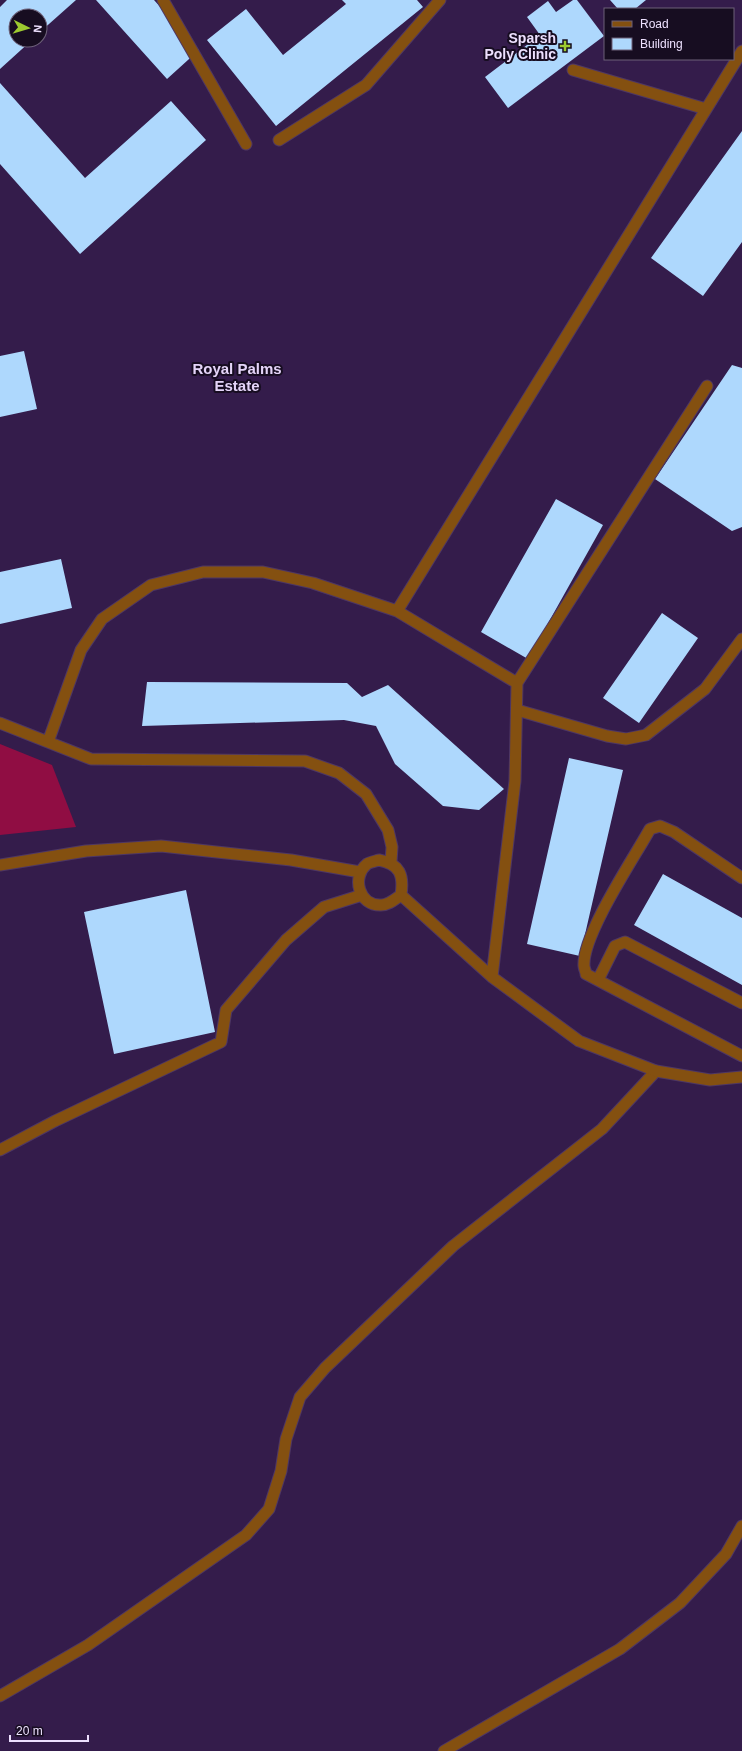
<svg xmlns="http://www.w3.org/2000/svg" width="742" height="1751" font-family="Arial,sans-serif">
  <style>
    .forest { fill: #900d43 }
    .building { fill: #aed8fd }
    .lines { fill: none; stroke-linecap: round; stroke-linejoin: round }
    .service-casing { stroke: #4e3764; stroke-width: 13 }
    .minor-casing { stroke: #4e3764; stroke-width: 13 }
    .tertiary-casing { stroke: #4e3764; stroke-width: 13 }
    .service { stroke: #845010; stroke-width: 11 }
    .minor { stroke: #845010; stroke-width: 11 }
    .tertiary { stroke: #845010; stroke-width: 11 }
    .poi-dot { fill: #9dca30; stroke: #170d21; stroke-width: 1.5 }
    .labels { text-anchor: middle; dominant-baseline: central; stroke-width: 4; stroke-linejoin: round; paint-order: stroke }
    .poi-label { font-size: 14px; font-weight: bold; fill: #ede0fe; stroke: #170d21; text-anchor: end }
    .neighbourhood-label { font-size: 15px; font-weight: bold; fill: #e4d4f8; stroke: #170d21 }
  </style>
  <rect width="100%" height="100%" fill="#341c4b"/>
  <!-- forest -->
  <path class="forest" d="M0 744 52 765 76 827 0 835Z"/>
  <!-- building -->
  <path class="building" d="M7 0H76L40 32V16H16V40H32L0 69V7Z
    M96 0H154L199 50 167 79Z
    M342 0H417L423 7 276 126 207 40 246 9 283 55 346 4Z
    M573 0H577L604 36 508 108 485 77 540 35 527 17 548 1 556 12Z
    M610 0H646L635 9H618Z
    M0 83 85 178 171 101 206 140 80 254 0 164Z
    M742 131V242L703 296 651 258Z
    M24 351 37 409 0 417V356Z
    M732 365 742 368V527L732 531 655 479Z
    M556 499 603 525 528 659 481 632Z
    M61 559 72 608 0 624V572Z
    M662 613 698 638 639 723 603 698Z
    M147 682 347 683 362 697 388 685 504 789 479 810 443 806 395 764 376 726 344 720 142 726Z
    M569 758 623 770 580 956 527 944Z
    M663 874 742 918V985L634 925Z
    M186 890 215 1032 114 1054 84 912Z"/>
  <g class="lines">
    <!-- service casing -->
    <g class="service-casing">
      <path id="service" d="M163 0 246 144
        M279 140 366 85 440 0
        M517 710 607 736 626 739 646 735 705 689 742 639
        M0 1696 88 1645 246 1535 269 1509 281 1471 286 1439 300 1397 325 1368 453 1246 602 1129 656 1071"/>
    </g>
    <!-- minor casing -->
    <g class="minor-casing">
      <path id="minor" d="M573 70 706 109
        M707 386 517 683 397 611 742 51
        M0 723 91 759 305 761 339 773 366 794 388 830 392 847 391 862
        M48 742 81 650 102 619 151 585 203 572H263L313 583 397 611
        M379 860C400 864 404 875 401 895 395 899 389 905 381 905 359 906 351 877 367 864 370 862 376 861 379 860Z
        M0 865 86 851 161 846 291 860 360 872
        M742 878 674 832 660 826 650 829C634 858 582 935 584 966 584 968 586 972 586 974L742 1056
        M401 895 492 977 579 1041 656 1071 710 1080 742 1077
        M492 977 515 781 517 683
        M598 980 615 946 625 942 742 1003
        M0 1150 55 1121 221 1042 226 1010 286 940 324 907 362 895"/>
    </g>
    <!-- tertiary casing -->
    <g class="tertiary-casing">
      <path id="tertiary" d="M444 1751 620 1649 680 1603 726 1554 742 1526"/>
    </g>
    <!-- service -->
    <use href="#service" class="service"/>
    <!-- minor -->
    <use href="#minor" class="minor"/>
    <!-- tertiary -->
    <use href="#tertiary" class="tertiary"/>
  </g>
  <!-- markers -->
  <path class="poi-dot" d="M563 40h4v4h4v4h-4v4h-4v-4h-4v-4h4z"/>
  <g class="labels">
    <!-- poi labels -->
    <g class="poi-label">
      <text x="556" y="38">Sparsh<tspan x="556" dy="16">Poly Clinic</tspan></text>
    </g>
    <!-- neighbourhood labels -->
    <g class="neighbourhood-label">
      <text x="237" y="368">Royal Palms<tspan x="237" dy="17">Estate</tspan></text>
    </g>
  </g>
  <!-- legend -->
  <rect x="604" y="8" width="130" height="52" fill="#170d21" stroke="#6d6179"/>
  <rect x="612" y="21" width="20" height="6" fill="#845010" stroke="#6d6179"/>
  <text x="640" y="28" font-size="12" fill="#ede0fe">Road</text>
  <rect x="612" y="38" width="20" height="12" fill="#aed8fd" stroke="#6d6179"/>
  <text x="640" y="48" font-size="12" fill="#ede0fe">Building</text>
  <!-- north arrow -->
  <g transform="translate(28 28) rotate(95)"><circle r="19" fill="#170d21" stroke="#6d6179"/>
  <path d="M0-3L7 15L0 10L-7 15Z" fill="#9dca30"/>
  <text y="-6" font-size="11" font-weight="bold" text-anchor="middle" fill="#ede0fe">N</text>
  </g>
  <!-- scale -->
  <path d="M10 1735v6h78v-6" fill="none" stroke="#ede0fe" stroke-width="2"/>
  <text x="16" y="1735" font-size="12" fill="#ede0fe" stroke="#170d21" stroke-width="3" paint-order="stroke">20 m</text>
</svg>
